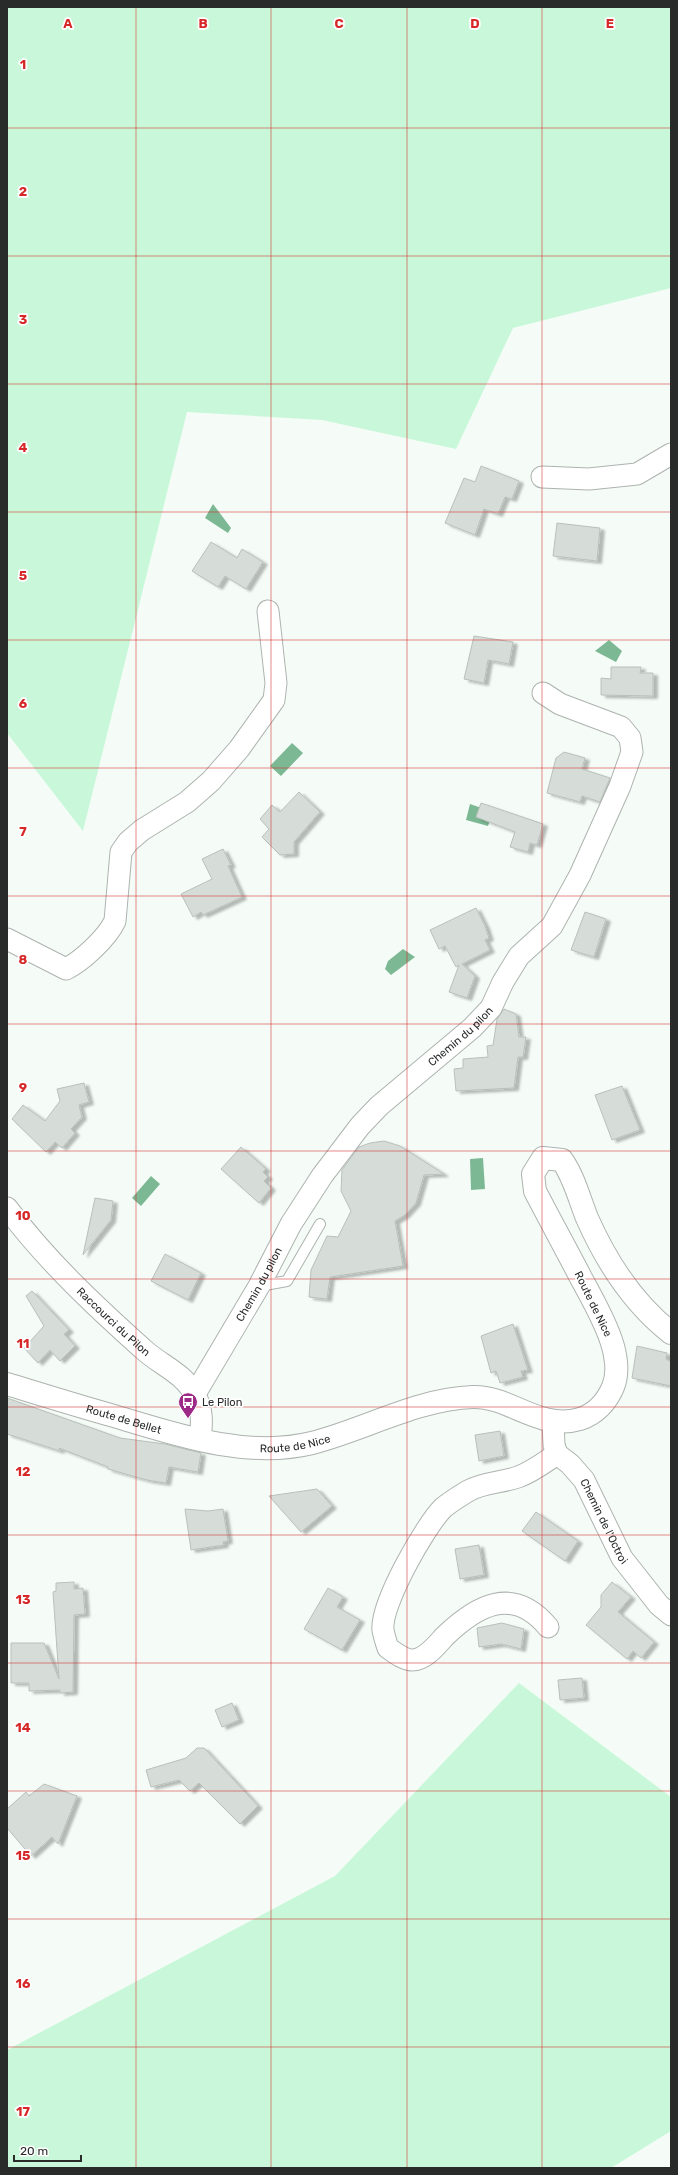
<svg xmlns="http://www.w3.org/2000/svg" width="678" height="2175" font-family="Rubik,sans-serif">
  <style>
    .green { fill: #c8f8d9 }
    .water { fill: #7cb894 }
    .building { fill: #d6ddd8; stroke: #b9c0bb; filter: url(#shadow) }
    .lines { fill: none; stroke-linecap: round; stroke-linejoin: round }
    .service-casing { stroke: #adb3af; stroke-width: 12 }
    .minor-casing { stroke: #adb3af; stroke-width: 23 }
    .secondary-casing { stroke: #adb3af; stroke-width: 24 }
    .service { stroke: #fff; stroke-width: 10 }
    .minor { stroke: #fff; stroke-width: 21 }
    .secondary { stroke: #fff; stroke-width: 22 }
    .grid { fill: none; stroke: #d62828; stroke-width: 1; stroke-opacity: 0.55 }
    .labels { text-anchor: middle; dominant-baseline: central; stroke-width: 3.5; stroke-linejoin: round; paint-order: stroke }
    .street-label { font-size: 11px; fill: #292b2a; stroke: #fff }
    .poi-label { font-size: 11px; fill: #292b2a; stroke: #fff; text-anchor: start }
    .grid-label { font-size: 13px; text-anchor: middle; font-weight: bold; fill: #d62828; stroke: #fff; stroke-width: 3.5; stroke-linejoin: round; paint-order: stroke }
  </style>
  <defs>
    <filter id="shadow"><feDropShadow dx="4.5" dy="2.5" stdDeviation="1" flood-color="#0004"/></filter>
  </defs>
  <rect width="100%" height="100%" fill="#f5fcf7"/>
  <!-- green -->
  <path class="green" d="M7 7H671V288L513 328 456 449 322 420 187 412 83 831 7 733Z
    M519 1683 671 1797V2131L611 2168H7V2050L335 1876Z"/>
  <!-- water -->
  <path class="water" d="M213 504 231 528 228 533 205 518Z
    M609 640 622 651 616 662 595 651Z
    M292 743 303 753 281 776 270 766Z
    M470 804 493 812 488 826 466 820Z
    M403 949 415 957 391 975 385 969 388 961Z
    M483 1158 485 1189 471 1190 470 1159Z
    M151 1176 160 1184 141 1206 132 1198Z"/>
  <!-- building -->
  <path class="building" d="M481 466 519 481 512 499 505 497 498 514 484 509 475 535 445 523 464 478 475 482Z
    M557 523 600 528 597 561 553 556Z
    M211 542 237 558 242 549 263 562 246 589 225 576 218 587 192 571Z
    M474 636 513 642 509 664 488 660 484 683 464 679Z
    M611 667H641L640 673H653V696L601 695V678L611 679Z
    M564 752 585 758 582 769 610 778 600 802 582 796 580 802 547 793 556 758Z
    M299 792 320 812 294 842V854L280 855 262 837 269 829 260 819 272 805 280 812Z
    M481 803 543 824 537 845 530 843 528 852 510 847 515 832 476 817Z
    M223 849 231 865 228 866 242 897 203 915 201 912 193 917 181 894 212 879 202 859Z
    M476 908 485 926 489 938 485 940 490 950 462 964 475 976 467 998 449 992 459 965 456 967 445 946 439 949 430 930Z
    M585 912 606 919 594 957 571 950Z
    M504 1009 516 1014 519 1037H526L523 1057H518L514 1088 456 1091 454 1069 463 1068V1059L488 1057 487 1046 493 1045 497 1019Z
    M84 1083 89 1102 79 1105 82 1117 71 1129 75 1133 62 1148 55 1142 46 1152 12 1119 23 1105 45 1121 60 1101 57 1089Z
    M622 1086 640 1130 612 1140 595 1095Z
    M384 1141 400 1146 444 1174 424 1175 416 1203 405 1215 395 1221 403 1266 330 1277 327 1299 309 1297 311 1270 327 1236 338 1237 351 1211 341 1191 342 1170 359 1147 370 1143Z
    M241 1147 266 1169 263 1172 268 1177 264 1181 271 1188 259 1203 221 1169Z
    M95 1198 113 1201 111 1220 83 1255Z
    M165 1254 201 1273 188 1300 151 1281Z
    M32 1291 69 1330 64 1334 75 1346 60 1361 50 1350 38 1363 24 1348 44 1326 26 1296Z
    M513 1324 528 1370 521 1371 523 1377 500 1383 496 1371 491 1373 481 1336Z
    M637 1346 667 1353 666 1359 671 1362V1386L632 1378Z
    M7 1398 120 1438 165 1444 201 1453 198 1472 169 1467 166 1483 147 1480 108 1469V1467L59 1448 60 1451 7 1434Z
    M500 1431 504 1456 479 1461 475 1435Z
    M317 1489 332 1506 301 1532 269 1496Z
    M185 1509 208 1511 223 1509 228 1541 223 1542 224 1545 191 1550Z
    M536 1512 578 1541 565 1561 522 1531Z
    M479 1545 484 1575 460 1579 455 1549Z
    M74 1582V1589L83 1588 85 1614 74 1615 73 1692 60 1693V1690L29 1691V1683H11V1643H44L59 1679 53 1592 56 1591V1583Z
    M612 1582 631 1597 618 1612 654 1642 641 1658 633 1651 627 1659 586 1625 601 1607V1595Z
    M328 1588 343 1597 337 1607 360 1620 342 1650 304 1629Z
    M502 1623 524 1629 521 1649 501 1644 479 1647 477 1628Z
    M582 1678 584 1698 560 1700 558 1680Z
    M232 1703 239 1720 222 1727 215 1710Z
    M197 1748H204L258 1806 240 1824 199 1783 190 1791 179 1780 151 1787 146 1770 186 1758Z
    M44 1784 77 1796 58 1844 52 1837 31 1856 7 1828V1809L26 1792 29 1796Z"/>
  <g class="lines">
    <!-- service casing -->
    <g class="service-casing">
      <path id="service" d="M259 1286 287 1281 320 1224"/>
    </g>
    <!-- minor casing -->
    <g class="minor-casing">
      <g id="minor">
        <path d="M542 477 589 479 637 474 671 454"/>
        <path d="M7 939 66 969C82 961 107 938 115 921L121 852 128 842 142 830 187 802 211 781 239 749 274 700 276 683 268 611"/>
        <path id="s1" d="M7 1208C46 1260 95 1306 143 1349 160 1365 184 1373 195 1395 203 1410 202 1424 200 1439"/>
        <path id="s2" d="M195 1394 259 1286 291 1224 322 1176 360 1126 379 1106 472 1028 491 1008 503 982 519 956 552 926 580 875 620 786 632 752 630 738 621 727 560 704 543 693"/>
        <path id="s3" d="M553 1422 554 1445 557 1454 570 1464 584 1480 622 1558 659 1605 671 1615"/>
        <path d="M548 1627C513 1585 477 1605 444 1637 436 1646 425 1660 412 1660 404 1660 394 1652 388 1648 386 1642 384 1636 383 1630 380 1605 425 1526 443 1508 450 1502 460 1496 468 1491 484 1482 501 1483 518 1477 532 1472 545 1462 557 1454"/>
      </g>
    </g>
    <!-- secondary casing -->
    <g class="secondary-casing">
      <g id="secondary">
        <path id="s4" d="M7 1384C43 1395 78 1406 114 1416 177 1435 247 1459 312 1443 366 1429 417 1399 473 1397 510 1396 540 1431 580 1419 596 1414 607 1401 613 1387 619 1373 616 1354 611 1340 604 1319 592 1298 581 1278 566 1249 550 1220 535 1191L533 1174 543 1158 562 1160C574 1177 579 1198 587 1218 606 1261 634 1304 671 1333"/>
      </g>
    </g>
    <!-- service -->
    <use href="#service" class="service"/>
    <!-- minor -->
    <use href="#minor" class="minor"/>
    <!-- secondary -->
    <use href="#secondary" class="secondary"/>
  </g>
  <!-- grid -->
  <path class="grid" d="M136 7V2168M271 7V2168M407 7V2168M542 7V2168M7 128H671M7 256H671M7 384H671M7 512H671M7 640H671M7 768H671M7 896H671M7 1024H671M7 1151H671M7 1279H671M7 1407H671M7 1535H671M7 1663H671M7 1791H671M7 1919H671M7 2047H671"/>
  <!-- icons -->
  <defs>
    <g id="bus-pin" transform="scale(1)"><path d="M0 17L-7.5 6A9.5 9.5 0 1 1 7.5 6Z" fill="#9d2a86" stroke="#fff"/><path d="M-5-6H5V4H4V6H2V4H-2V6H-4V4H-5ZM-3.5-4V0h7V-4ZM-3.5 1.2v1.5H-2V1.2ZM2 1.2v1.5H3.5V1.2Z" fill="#fff"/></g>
  </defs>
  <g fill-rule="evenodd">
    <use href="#bus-pin" x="188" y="1402"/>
  </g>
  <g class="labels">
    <!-- street labels -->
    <g class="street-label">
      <text stroke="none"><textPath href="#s2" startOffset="450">Chemin du pilon</textPath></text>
      <text stroke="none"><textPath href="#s2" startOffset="127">Chemin du pilon</textPath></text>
      <text transform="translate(593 1304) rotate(64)">Route de Nice</text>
      <text stroke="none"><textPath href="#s1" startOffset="156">Raccourci du Pilon</textPath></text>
      <text stroke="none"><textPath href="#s4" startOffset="122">Route de Bellet</textPath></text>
      <text stroke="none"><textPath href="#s4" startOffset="297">Route de Nice</textPath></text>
      <text stroke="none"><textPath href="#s3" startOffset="116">Chemin de l'Octroi</textPath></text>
    </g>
    <!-- poi labels -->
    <g class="poi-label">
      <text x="202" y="1402">Le Pilon</text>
    </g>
  </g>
  <g class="grid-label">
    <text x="68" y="28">A</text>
    <text x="203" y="28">B</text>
    <text x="339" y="28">C</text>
    <text x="475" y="28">D</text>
    <text x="610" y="28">E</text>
    <text x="23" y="69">1</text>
    <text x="23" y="196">2</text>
    <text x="23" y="324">3</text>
    <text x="23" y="452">4</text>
    <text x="23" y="580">5</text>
    <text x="23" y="708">6</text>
    <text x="23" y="836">7</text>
    <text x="23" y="964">8</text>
    <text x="23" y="1092">9</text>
    <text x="23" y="1220">10</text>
    <text x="23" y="1348">11</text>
    <text x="23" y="1476">12</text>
    <text x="23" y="1604">13</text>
    <text x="23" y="1732">14</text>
    <text x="23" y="1860">15</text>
    <text x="23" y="1988">16</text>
    <text x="23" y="2116">17</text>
  </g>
  <!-- border -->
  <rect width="678" height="2175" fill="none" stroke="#292b2a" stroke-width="16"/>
  <!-- scale -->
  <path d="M14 2155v6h67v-6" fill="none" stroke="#292b2a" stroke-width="2"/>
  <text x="20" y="2155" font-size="12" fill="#292b2a" stroke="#ffffff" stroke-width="3" paint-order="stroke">20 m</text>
</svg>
